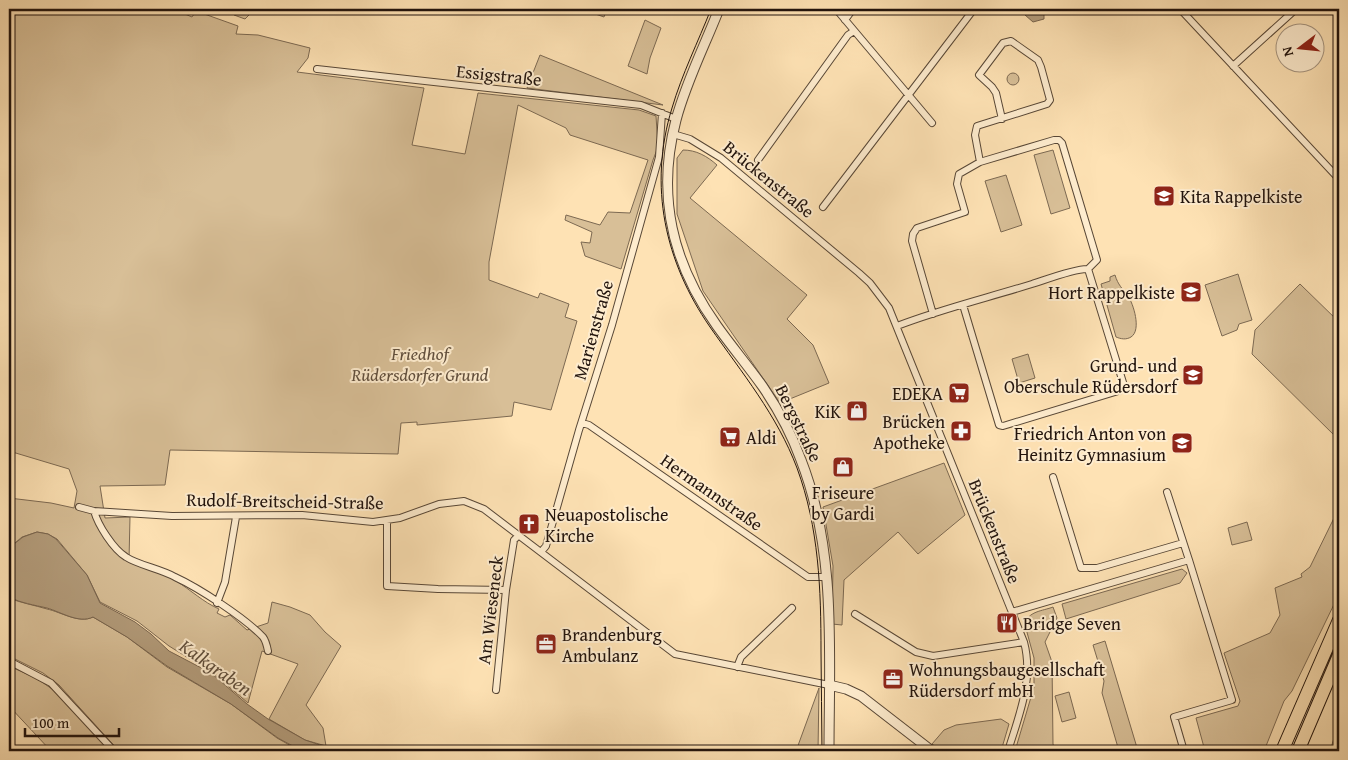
<svg xmlns="http://www.w3.org/2000/svg" width="1348" height="760" font-family="'Gentium Book Plus',serif">
  <style>
    .green { fill: #d8bf97; stroke: #7c6952 }
    .water { fill: #b39c7b; stroke: #79654f }
    .lines { fill: none; stroke-linecap: round; stroke-linejoin: round }
    .minor-casing { stroke: #584736; stroke-width: 8 }
    .tertiary-casing { stroke: #584736; stroke-width: 11 }
    .motorway-casing { stroke: #21130c; stroke-width: 14 }
    .minor { stroke: #feecce; stroke-width: 6 }
    .tertiary { stroke: #feecce; stroke-width: 9 }
    .motorway { stroke: #fee2b4; stroke-width: 12 }
    .tram { stroke: #21130c; stroke-width: 1 }
    .labels { text-anchor: middle; dominant-baseline: central; stroke-width: 4; stroke-linejoin: round; paint-order: stroke }
    .street-label { font-size: 18px; fill: #21130c; stroke: #feecce }
    .poi-label { font-size: 18px; fill: #21130c; stroke: #feecce; text-anchor: start }
    .park-label { font-size: 18px; font-style: italic; fill: #614f3d; stroke: #feecce }
    .water-label { font-size: 19px; font-style: italic; fill: #63513e; stroke: #feecce }
  </style>
  <rect width="100%" height="100%" fill="#fee2b4"/>
  <filter id="stains"><feTurbulence type="fractalNoise" baseFrequency=".004" numOctaves="4"/><feColorMatrix values="0 0 0 0 .2 0 0 0 0 .09 0 0 0 0 .02 0 0 0 .5 -.17"/></filter>
  <radialGradient id="worn" r=".72"><stop offset=".6" stop-color="#630" stop-opacity="0"/><stop offset="1" stop-color="#630" stop-opacity=".3"/></radialGradient>
  <!-- green -->
  <path class="green" d="M9 9H173L192 17 196 11 238 26 236 34 258 35 310 48 308 58 297 72 424 88 412 145 465 154 478 93 639 110 656 116 658 147 653 160 621 269 585 256 581 242 590 243 592 232 565 220 566 215 600 225 608 212 630 213 648 160 570 135 566 128 518 105 489 262V280L538 298 540 293 569 304 565 317 577 321 551 410 514 402 512 416 417 425V422L401 423 398 454 170 450 165 485 100 486 105 518 130 517 129 560C145 566 161 572 176 581 191 590 203 602 219 609L217 613 225 617 230 615 247 630 268 623 272 602 290 607 310 615 325 632 341 646 306 705 323 728 326 746 305 740 269 719 298 664 262 651 248 703 211 672 169 646 137 621 100 602 87 575 57 539 48 534 37 532 22 537 9 548V498L51 503 74 508 77 491 69 469 9 451Z
    M236 9H255L245 19 234 15Z
    M581 9H607L604 17Z
    M645 20 661 28 650 58 647 74 628 66Z
    M540 55 663 105 527 88Z
    M1007 79a6 6 0 1 1 12 0a6 6 0 1 1-12 0Z
    M683 150C696 150 707 156 717 165L690 198 807 295 787 319 813 345 829 383 780 403 703 291 677 214V158Z
    M1053 150 1070 208 1051 214 1034 155Z
    M1006 175 1022 225 1001 232 985 181Z
    M1238 274 1252 320 1239 324 1237 330 1222 336 1205 285Z
    M1115 275C1118 285 1122 288 1128 296 1133 303 1142 330 1131 337 1126 340 1121 339 1116 337L1101 284 1110 281V277Z
    M1300 284 1339 322V440L1252 354 1255 330Z
    M1028 354 1035 378 1019 383 1012 359Z
    M944 463 965 515 918 554 898 532 844 580 842 625 832 624 833 566 823 507Z
    M1339 515V594L1292 691 1284 701 1264 751H1205L1196 718 1238 706 1240 701 1224 653 1270 633 1280 615 1275 588 1302 577 1301 574 1310 567 1334 518Z
    M1247 522 1252 540 1232 545 1228 528Z
    M1182 569 1187 573 1180 583 1066 619 1062 604Z
    M9 598C21 603 34 605 47 609 61 612 79 624 93 617L127 637 167 667 231 704 277 738 300 751H119L59 685 43 673 9 656Z
    M1053 607 1057 618 1045 642 1052 662 1053 744 1055 751H1015L1034 687V658L1025 625C1027 611 1043 611 1053 607Z
    M1105 641 1138 751H1119L1102 693 1104 681 1093 645Z
    M9 666 36 678 55 691 111 751H51L9 706Z
    M819 688 818 751H796Z
    M1069 692 1076 718 1062 722 1055 696Z
    M1001 719 1009 724 1001 751H942L932 744 944 730 956 725Z
    M1339 722V751H1330Z"/>
  <!-- water -->
  <path class="water" d="M1022 9H1044V19L1033 22 1025 15Z
    M37 532 48 534 56 539 87 575 100 603 135 622 151 634 169 651 211 673 247 704 268 719 305 740 320 745 359 751H302L278 738 231 704 167 666 127 637 93 617C79 624 61 612 47 608 34 605 21 603 9 597V548L23 537Z"/>
  <g class="lines">
    <!-- minor casing -->
    <g class="minor-casing">
      <path id="minor" d="M836 9 932 123
        M1180 9 1339 179
        M845 20 853 9
        M1233 66 1296 9
        M317 69 641 105 676 119
        M673 134 690 139 721 158 859 273 870 283 889 308 1024 642C1034 680 1019 715 1008 751
        M758 160 848 35 854 31
        M980 162 975 135 977 126 1047 104 1050 100 1041 67 1038 60 1011 41 1003 43 979 75 992 87 996 93 1002 119
        M823 207 974 9
        M933 314 912 241 913 234 917 228 965 212 957 184 959 174 980 162 1054 140H1059L1062 143 1097 260 1088 269
        M897 326C941 309 987 298 1032 284 1045 280 1076 268 1088 269L1125 389 1003 426 999 425 963 305
        M582 423 589 425 808 577H827
        M1053 477 1081 568H1097L1183 543
        M1167 492 1189 560
        M79 507 94 511 172 516 302 515 373 522 400 518 439 504 464 501 484 509 675 654 829 685
        M94 511C98 525 113 549 126 557 138 565 161 569 175 577 199 588 245 618 263 637 266 641 267 646 268 651
        M387 521V586L438 589 506 590
        M541 552 546 546 579 430 612 325 659 157 662 113
        M217 603 225 582 236 517
        M1012 612 1189 560 1232 700 1174 717 1184 751
        M855 614 916 652 933 656 1024 642
        M9 661 51 683 114 751
        M737 667 741 657 792 608
        M496 690 506 590 514 540 518 536"/>
    </g>
    <!-- tertiary casing -->
    <g class="tertiary-casing">
      <path id="tertiary" d="M719 9C705 45 686 82 676 120 656 196 672 263 717 326 732 347 748 366 763 387 778 409 792 435 801 460 837 552 829 655 829 751
        M829 685 846 689 861 696 932 751"/>
    </g>
    <!-- motorway casing -->
    <g class="motorway-casing">
      <path id="motorway" d="M1282 751 1339 620
        M1298 751 1339 655"/>
    </g>
    <!-- minor -->
    <use href="#minor" class="minor"/>
    <!-- tertiary -->
    <use href="#tertiary" class="tertiary"/>
    <!-- motorway -->
    <use href="#motorway" class="motorway"/>
    <!-- tram -->
    <path class="tram" d="M711 9C698 42 682 74 672 108 648 186 665 262 710 327 742 373 777 415 797 468 819 528 821 589 821 652 821 685 822 718 822 751"/>
  </g>
  <!-- icons -->
  <defs>
    <g id="school-square" transform="scale(1.125)"><rect x="-9" y="-9" width="18" height="18" rx="4" fill="#8f2418" stroke="#feecce"/><path d="M0-5L7-2L0 1L-7-2ZM-4 1L0 2.5L4 1V4Q0 6-4 4Z" fill="#fff"/></g>
    <g id="supermarket-square" transform="scale(1.125)"><rect x="-9" y="-9" width="18" height="18" rx="4" fill="#8f2418" stroke="#feecce"/><path d="M-6-5.5h2.5l.6 2H6L4.5 2H-2.5L-4.4-4H-6ZM-1.5 3.2a1.3 1.3 0 1 0 .1 0ZM3 3.2a1.3 1.3 0 1 0 .1 0Z" fill="#fff"/></g>
    <g id="shop-square" transform="scale(1.125)"><rect x="-9" y="-9" width="18" height="18" rx="4" fill="#8f2418" stroke="#feecce"/><path d="M-5-2.5h2.3a2.7 3.5 0 0 1 5.4 0H5L5.5 6h-11ZM-1.5-2.5h3a1.5 2.3 0 0 0-3 0Z" fill="#fff"/></g>
    <g id="pharmacy-square" transform="scale(1.125)"><rect x="-9" y="-9" width="18" height="18" rx="4" fill="#8f2418" stroke="#feecce"/><path d="M-2-6h4v4h4v4h-4v4h-4v-4h-4v-4h4Z" fill="#fff"/></g>
    <g id="church-square" transform="scale(1.125)"><rect x="-9" y="-9" width="18" height="18" rx="4" fill="#8f2418" stroke="#feecce"/><path d="M-1.2-6h2.4v3.5h3.3v2.4h-3.3V6h-2.4V-.1h-3.3v-2.4h3.3Z" fill="#fff"/></g>
    <g id="restaurant-square" transform="scale(1.125)"><rect x="-9" y="-9" width="18" height="18" rx="4" fill="#8f2418" stroke="#feecce"/><path d="M-5-6h1v4h1v-4h1v4h1v-4h1v5L-1.5 .5V6h-2V.5L-5-1ZM5-6V6H3V1.5H1.5Q1.5-4 5-6Z" fill="#fff"/></g>
    <g id="office-square" transform="scale(1.125)"><rect x="-9" y="-9" width="18" height="18" rx="4" fill="#8f2418" stroke="#feecce"/><path d="M-6-3h4V-5.5h4V-3h4V5H-6ZM-1-4.5V-3h2v-1.5ZM-6 0V1H6V0Z" fill="#fff"/></g>
  </defs>
  <g fill-rule="evenodd">
    <use href="#school-square" x="1164" y="196"/>
    <use href="#school-square" x="1191" y="292"/>
    <use href="#school-square" x="1193" y="375"/>
    <use href="#supermarket-square" x="959" y="393"/>
    <use href="#shop-square" x="857" y="411"/>
    <use href="#pharmacy-square" x="961" y="431"/>
    <use href="#supermarket-square" x="730" y="437"/>
    <use href="#school-square" x="1182" y="443"/>
    <use href="#shop-square" x="843" y="467"/>
    <use href="#church-square" x="529" y="524"/>
    <use href="#restaurant-square" x="1007" y="623"/>
    <use href="#office-square" x="546" y="644"/>
    <use href="#office-square" x="893" y="679"/>
  </g>
  <g class="labels">
    <!-- street labels -->
    <g class="street-label">
      <text transform="translate(499 75) rotate(6)">Essigstraße</text>
      <text transform="translate(769 179) rotate(39)">Brückenstraße</text>
      <text transform="translate(593 330) rotate(-74)">Marienstraße</text>
      <text transform="translate(799 423) rotate(64)">Bergstraße</text>
      <text transform="translate(712 492) rotate(35)">Hermannstraße</text>
      <text transform="translate(285 501) rotate(1)">Rudolf-Breitscheid-Straße</text>
      <text transform="translate(995 531) rotate(68)">Brückenstraße</text>
      <text transform="translate(490 610) rotate(-83)">Am Wieseneck</text>
    </g>
    <!-- poi labels -->
    <g class="poi-label">
      <text x="1180" y="196">Kita Rappelkiste</text>
      <text x="1175" y="292" text-anchor="end">Hort Rappelkiste</text>
      <text x="1177" y="365" text-anchor="end">Grund- und<tspan x="1177" dy="21">Oberschule Rüdersdorf</tspan></text>
      <text x="943" y="393" text-anchor="end">EDEKA</text>
      <text x="841" y="411" text-anchor="end">KiK</text>
      <text x="945" y="421" text-anchor="end">Brücken<tspan x="945" dy="21">Apotheke</tspan></text>
      <text x="1166" y="433" text-anchor="end">Friedrich Anton von<tspan x="1166" dy="21">Heinitz Gymnasium</tspan></text>
      <text x="746" y="437">Aldi</text>
      <text x="843" y="492" text-anchor="middle">Friseure<tspan x="843" dy="21">by Gardi</tspan></text>
      <text x="545" y="514">Neuapostolische<tspan x="545" dy="21">Kirche</tspan></text>
      <text x="1023" y="623">Bridge Seven</text>
      <text x="562" y="634">Brandenburg<tspan x="562" dy="21">Ambulanz</tspan></text>
      <text x="909" y="669">Wohnungsbaugesellschaft<tspan x="909" dy="21">Rüdersdorf mbH</tspan></text>
    </g>
    <!-- park labels -->
    <g class="park-label">
      <text x="420" y="353">Friedhof<tspan x="420" dy="21">Rüdersdorfer Grund</tspan></text>
    </g>
    <!-- water labels -->
    <g class="water-label">
      <text transform="translate(216 667) rotate(35)">Kalkgraben</text>
    </g>
  </g>
  <!-- margin -->
  <rect width="1348" height="760" fill="none" stroke="#fee2b4" stroke-width="30"/>
  <rect x="10" y="10" width="1328" height="740" fill="none" stroke="#21130c" stroke-width="2.5"/>
  <rect x="15" y="15" width="1318" height="730" fill="none" stroke="#21130c"/>
  <!-- north arrow -->
  <g transform="translate(1300 48) rotate(254)"><circle r="24" fill="#feecce" stroke="#a69580"/>
  <path d="M0-4L9 19L0 12L-9 19Z" fill="#8f2418"/>
  <text y="-8" font-size="14" font-weight="bold" text-anchor="middle" fill="#21130c">N</text>
  </g>
  <!-- scale -->
  <path d="M25 728v8h94v-8" fill="none" stroke="#21130c" stroke-width="2.5"/>
  <text x="32" y="728" font-size="15" fill="#21130c" stroke="#feecce" stroke-width="4" paint-order="stroke">100 m</text>
  <rect width="100%" height="100%" filter="url(#stains)"/>
  <rect width="100%" height="100%" fill="url(#worn)"/>
</svg>
